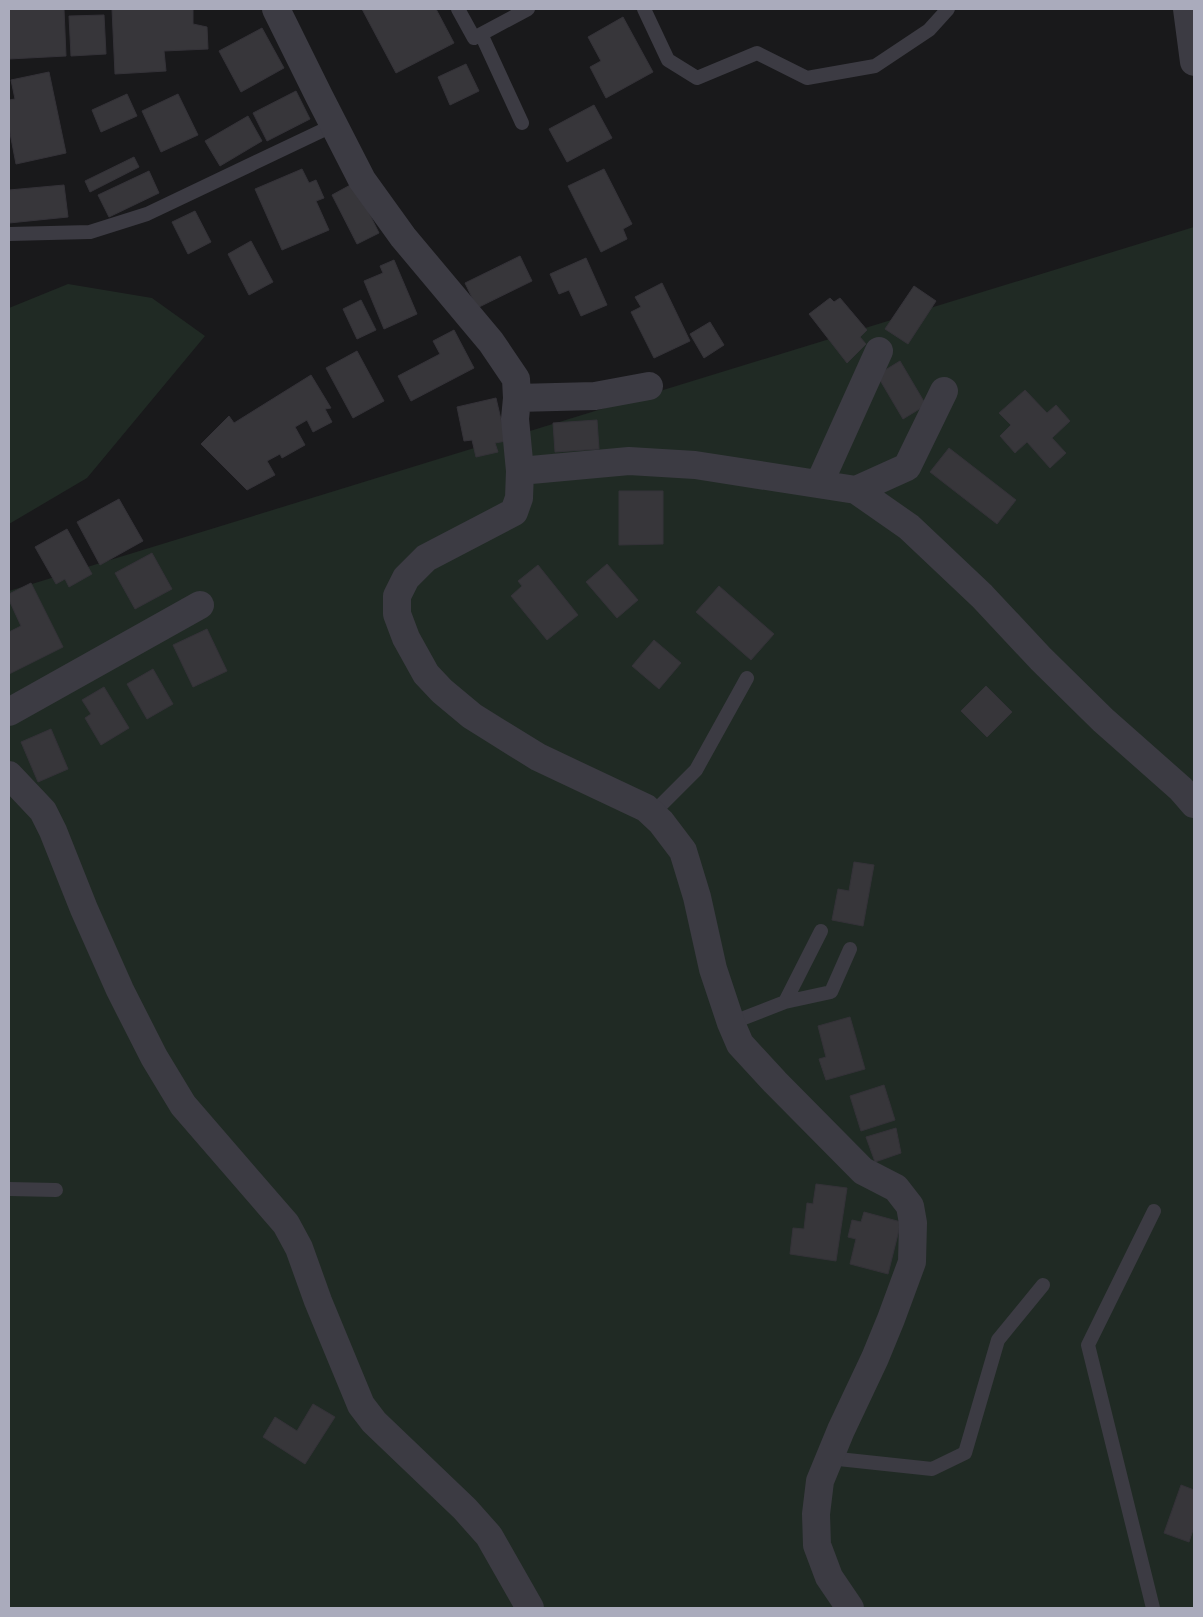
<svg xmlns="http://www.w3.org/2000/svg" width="1203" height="1617" font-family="Manrope,sans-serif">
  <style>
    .green { fill: #202a24 }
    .building { fill: #37363a; stroke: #343238 }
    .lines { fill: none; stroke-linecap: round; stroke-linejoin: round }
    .lane { stroke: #3c3b43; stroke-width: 14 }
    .street { stroke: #3c3b43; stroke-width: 28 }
  </style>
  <rect width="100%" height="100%" fill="#19191b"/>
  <!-- green -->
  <path class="green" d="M1194 227V1608H9V591Z
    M68 284 152 298 205 336 87 478 9 524V308Z"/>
  <!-- building -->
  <path class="building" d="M9 9H64L66 56 9 59Z
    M112 9H193V24L207 27 208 49 164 51 166 71 115 74Z
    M362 9H436L454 43 396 73Z
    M104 15 106 54 71 56 69 16Z
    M623 17 653 72 606 98 590 67 601 61 588 37Z
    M262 28 284 68 241 92 219 51Z
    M466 64 479 91 450 105 438 77Z
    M49 72 66 153 16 164 9 128V100L15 99 11 80Z
    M296 91 310 119 267 141 253 113Z
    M127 94 137 116 101 132 92 110Z
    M178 94 198 135 161 152 142 111Z
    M594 105 612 138 567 162 549 129Z
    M248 116 262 141 220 166 205 141Z
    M134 157 139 167 90 192 85 181Z
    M302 169 309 183 316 180 324 198 316 201 329 230 282 250 255 189Z
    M604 169 632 224 623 229 627 239 601 252 568 186Z
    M149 171 159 193 109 217 98 195Z
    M354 183 379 233 357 244 332 195Z
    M64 185 68 217 9 223V190Z
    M195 211 211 242 188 254 172 222Z
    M251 241 273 282 249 295 228 254Z
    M520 256 532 281 477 308 465 283Z
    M586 258 607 305 581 316 569 290 559 294 550 274Z
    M394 260 417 314 384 329 364 281 383 273 380 266Z
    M662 283 690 341 654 358 631 312 641 307 635 297Z
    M914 286 936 301 908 344 885 329Z
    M830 298 834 302 840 298 867 330 860 337 866 344 847 363 809 314Z
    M361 300 376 330 357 339 343 309Z
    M710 322 724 345 704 358 690 334Z
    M454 330 474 368 411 401 398 376 440 354 433 341Z
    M357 351 384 401 353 418 326 368Z
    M900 361 926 405 903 419 877 375Z
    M311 375 331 408 325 409 332 422 313 432 307 420 295 427 305 445 282 458 280 454 267 461 275 475 247 490 201 444 229 416 234 423Z
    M1025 390 1047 413 1056 405 1070 421 1052 438 1066 453 1050 468 1027 442 1015 453 1000 436 1011 425 999 413Z
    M496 398 506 441 495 443 498 452 476 457 472 440 464 441 457 407Z
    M597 420 599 449 555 452 553 423Z
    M949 448 1016 500 997 524 930 472Z
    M619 491H663V544L619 545Z
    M119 499 143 541 100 565 77 522Z
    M67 529 92 574 69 587 65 579 56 584 35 547Z
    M152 553 172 589 135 609 115 573Z
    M607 564 638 600 617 618 586 582Z
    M538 565 578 615 547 640 511 596 522 586 518 581Z
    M31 583 63 647 9 674V632L21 626 9 600V594Z
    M719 586 774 634 751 660 696 612Z
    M207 629 227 671 193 687 173 645Z
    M654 640 681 663 659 689 632 666Z
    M153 669 173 704 147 719 127 684Z
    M986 686 1012 712 987 737 961 711Z
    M104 687 129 728 101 745 85 718 91 714 82 700Z
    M51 729 68 769 38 782 21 742Z
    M854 862 874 865 863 926 832 920 838 889 849 891Z
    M850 1017 865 1069 826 1080 819 1059 826 1057 818 1026Z
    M884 1085 895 1120 861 1131 850 1096Z
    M896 1128 901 1153 875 1162 866 1137Z
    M816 1184 847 1188 836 1261 790 1254 793 1228 804 1229 807 1203 813 1204Z
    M864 1212 901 1222 888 1274 850 1264 856 1239 848 1237 852 1220 861 1222Z
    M313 1404 335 1417 305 1464 263 1437 275 1417 297 1431Z
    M1181 1485 1194 1490V1527L1189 1542 1164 1533Z"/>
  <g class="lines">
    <!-- lane -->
    <path class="lane" d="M458 9 474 38 528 9
      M644 9 668 60 697 78 757 53 807 78 875 66 929 30 948 9
      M481 34 522 123
      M9 234 90 232 147 214 334 125
      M652 814 696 770 747 678
      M785 1002 831 992 850 949
      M731 1023 785 1002 821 931
      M9 1189 56 1190
      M829 1458 932 1469 965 1453 998 1340 1043 1285
      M1153 1608 1088 1345 1154 1211"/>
    <!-- street -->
    <path class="street" d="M276 9 319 96 362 180 403 237 491 342 516 379 517 398 515 419 520 471 519 498 514 512 426 558 406 578 397 596V614L406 638 426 674 442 691 472 716 496 731 538 757 646 808 661 822 683 851 697 897 713 969 731 1023 740 1044 775 1082 863 1171 896 1188 910 1206 913 1223 912 1262 891 1319 875 1358 841 1430 820 1481 816 1514 817 1545 829 1577 850 1608
      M1187 9 1194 62
      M517 398 595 396 649 386
      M520 471 629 461 695 465 856 490 909 527 982 596 1041 659 1103 720 1181 789 1194 804
      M819 484 879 351
      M856 490 907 467 944 391
      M9 712 200 605
      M9 775 43 811 53 831 84 909 120 990 154 1057 183 1105 286 1224 299 1248 318 1301 361 1405 374 1422 465 1509 489 1536 530 1608"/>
  </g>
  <!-- border -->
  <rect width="1203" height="1617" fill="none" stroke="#aaabbc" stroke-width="20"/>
</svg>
